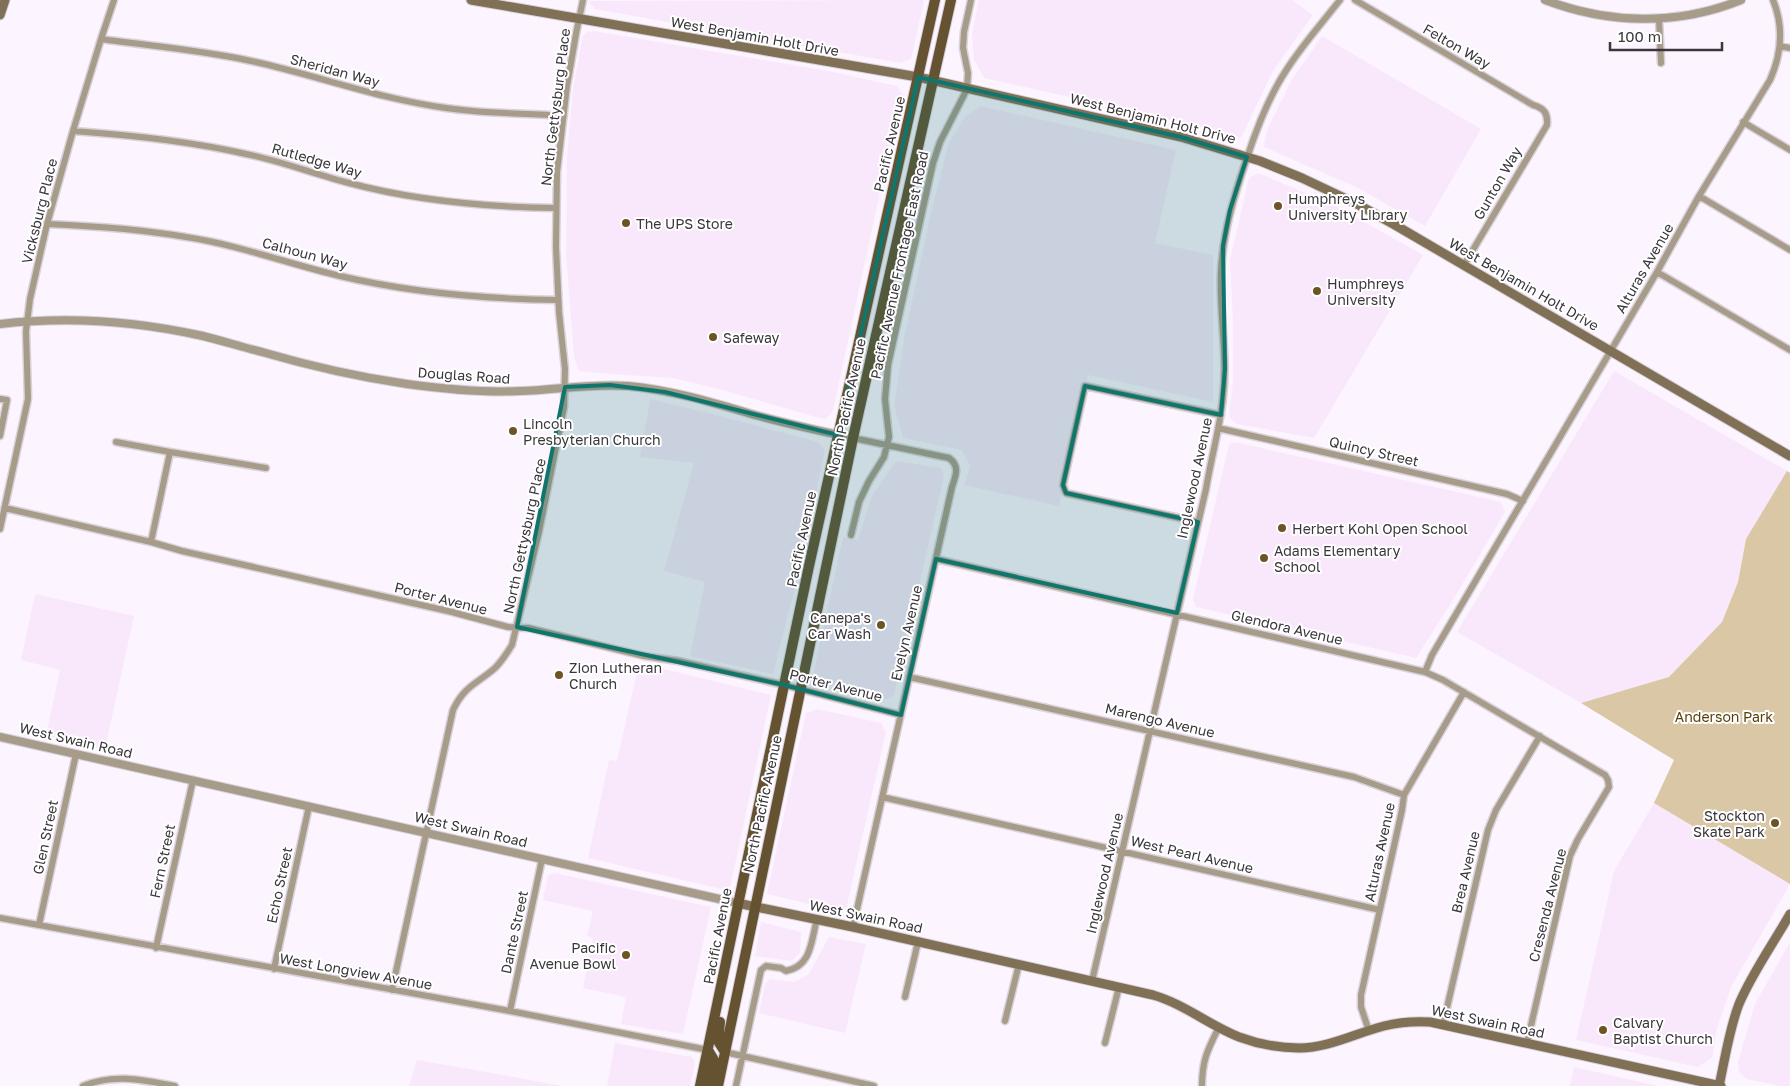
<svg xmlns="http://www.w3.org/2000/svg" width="1790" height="1086" font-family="'Golos Text',sans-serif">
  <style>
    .built { fill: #f9e8fb }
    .green { fill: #dac7a5 }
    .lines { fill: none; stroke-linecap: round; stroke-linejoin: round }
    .minor-casing { stroke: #d9d2db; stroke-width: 9 }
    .tertiary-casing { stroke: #d9d2db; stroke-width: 10 }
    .secondary-casing { stroke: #d9d2db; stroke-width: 11 }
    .primary-casing { stroke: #d9d2db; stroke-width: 12 }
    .minor { stroke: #a69c89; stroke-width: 6 }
    .tertiary { stroke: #a69c89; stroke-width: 8 }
    .secondary { stroke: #807055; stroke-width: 9 }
    .primary { stroke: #645230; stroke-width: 10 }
    .marked { fill: #0f766e; fill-opacity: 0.2; stroke: #0f766e; stroke-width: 4; stroke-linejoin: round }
    .poi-dot { fill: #6c5425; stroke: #fff; stroke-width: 2 }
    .labels { text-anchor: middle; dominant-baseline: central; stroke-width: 4; stroke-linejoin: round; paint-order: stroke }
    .street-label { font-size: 14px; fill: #3a363b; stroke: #fff }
    .poi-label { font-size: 14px; fill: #3a363b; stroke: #fff; text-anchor: start }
    .park-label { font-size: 14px; fill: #583f05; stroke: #fff }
  </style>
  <rect width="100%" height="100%" fill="#fcf4fe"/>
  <!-- built -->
  <path class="built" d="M924 0 911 59 900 63 595 9 588 1Z
    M979 0H1292L1313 15 1273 71 1241 138 1160 117 984 78 974 59 972 34Z
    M594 31 833 72 897 86 904 96 886 165 833 410 830 415 825 419 819 418 719 389 672 378 611 374 580 371 578 369 574 357 566 254 567 158 573 88 583 36 587 32Z
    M1322 36 1481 129 1425 226 1358 188 1264 147 1267 130 1291 81Z
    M980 106 1176 150 1155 243 1213 255V402L1088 375 1059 506 964 485 970 466 962 450 903 438 894 405 905 334 932 208 949 142 965 117Z
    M1258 173 1336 206 1423 255 1314 438 1237 424 1229 417 1233 381V322L1230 260 1249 178Z
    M1614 371 1787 471 1746 539 1738 582 1722 622 1669 677 1581 703 1457 632Z
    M650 399 705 412 818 442 825 450 799 573 773 674 690 656 705 582 664 571 694 463 640 457Z
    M1234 442 1501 502 1505 512 1453 600 1416 658 1196 607 1193 599 1229 444Z
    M896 461 941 468 944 476 894 695 887 699 819 683 814 671 843 537 858 540 872 496Z
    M35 594 134 616 105 749 46 736 60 670 21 660Z
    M639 663 771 695 730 888 726 890 588 858 609 760 617 761Z
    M817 709 881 723 886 732 846 909 839 911 767 894 806 713Z
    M1654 803 1790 884 1732 985 1717 1028 1712 1058 1698 1067 1576 1040 1614 871Z
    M554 873 711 907 683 1034 621 1024 626 997 583 988 593 938 587 936 593 911 543 900 548 876Z
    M761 922 801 932 800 953 792 961 755 956Z
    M829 937 866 944 845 1033 759 1013 765 984 770 979 794 982 808 975Z
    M1790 942V1086H1780L1747 1079 1739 1072 1738 1062 1755 1004Z
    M615 1043 692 1057 695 1062 690 1086H607Z
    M417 1060 509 1076 561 1086H409Z
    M1574 1067 1658 1086H1570Z"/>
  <!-- green -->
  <path class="green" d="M1787 471 1790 473V884L1654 803 1674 760 1581 703 1669 677 1722 622 1738 582 1746 539Z"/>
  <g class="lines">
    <!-- minor casing -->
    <g class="minor-casing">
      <path id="minor" d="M1355 0 1533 105C1544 108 1548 113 1547 125L1464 265
        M1659 19 1661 63
        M101 39C151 46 201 50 251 61 316 75 379 99 446 108 485 114 524 113 563 116
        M1780 46 1790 48
        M1743 122 1790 150
        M73 131C131 135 189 141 246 154 281 161 314 174 349 183 416 201 486 207 556 208
        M1699 196 1790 250
        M47 224C94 226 140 229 186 237 239 245 289 264 340 276 412 293 485 299 558 300
        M1657 272 1790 350
        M0 399 7 400 0 436
        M1218 428 1507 494 1523 501
        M853 438 949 458C960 466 956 475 952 487L853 927
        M116 442 170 452
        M5 508 151 542 182 551 448 611 508 627 528 628 644 656 678 661 784 685 901 715
        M1198 522 1066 493 1063 485 1085 386 1221 415
        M0 529 28 399 26 331 30 299 47 224 73 131 101 39 114 0
        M851 535 859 502 869 481 884 457 889 437 885 399 888 365 933 163 940 142 967 89 968 73 963 48 964 32 971 0
        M151 542 170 452 266 468
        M936 559 1425 672 1443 680 1605 775 1608 780 1609 787 1578 839 1570 856 1527 1043
        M1425 672 1432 655 1657 272 1699 196 1770 80C1782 53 1784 27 1773 0
        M909 677 1354 777 1404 795
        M882 797 1380 910
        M0 918 510 1011 708 1050
        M39 925 76 754
        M156 948 193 780
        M274 969 309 806
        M1092 981 1206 489C1211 458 1220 428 1223 397 1228 355 1219 314 1221 272 1223 232 1234 196 1247 158 1257 127 1269 96 1287 69 1303 44 1322 23 1340 0
        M392 990 453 710C464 686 478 683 495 668 502 661 507 653 512 645L539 531 564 407 565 369 559 312 556 247 557 172 567 86 576 34 583 0
        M905 997 918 942
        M510 1011 542 859
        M1005 1021 1019 964
        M1443 1025 1488 830 1496 810 1540 736
        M1369 1031 1361 1007V995L1402 810 1404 795 1464 692
        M1105 1043 1119 987
        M725 1052 874 1086
        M83 1086C114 1073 143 1080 175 1086
        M736 1086 761 970 766 966 781 968 786 971C812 966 811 941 817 919
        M1202 1086C1202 1060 1208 1049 1219 1027"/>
    </g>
    <!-- tertiary casing -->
    <g class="tertiary-casing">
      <path id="tertiary" d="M1545 0C1608 24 1677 26 1741 0
        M0 324C68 316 136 321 203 336 223 341 242 347 262 352 310 366 358 377 407 384 444 389 482 393 520 391 556 390 592 383 628 386 672 390 714 403 755 415 788 424 820 431 853 438
        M0 737 737 903"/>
    </g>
    <!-- secondary casing -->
    <g class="secondary-casing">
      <path id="secondary" d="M471 0 918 77 1181 137 1260 161 1302 178 1357 204 1395 225 1790 456
        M0 15 5 0
        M737 903 853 927 1153 995C1184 1004 1209 1025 1239 1037 1258 1044 1279 1048 1299 1048 1329 1048 1356 1033 1384 1026 1400 1022 1415 1021 1430 1022L1721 1086
        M1719 1086C1725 1059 1729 1030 1739 1004 1752 973 1773 944 1790 914"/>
    </g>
    <!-- primary casing -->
    <g class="primary-casing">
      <path id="primary" d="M720 1022 718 1041 725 1052
        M708 1050 714 1060 709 1086
        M700 1086 809 566 935 0
        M718 1086 853 438 951 0"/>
    </g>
    <!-- minor -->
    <use href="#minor" class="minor"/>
    <!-- tertiary -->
    <use href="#tertiary" class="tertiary"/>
    <!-- secondary -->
    <use href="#secondary" class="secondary"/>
    <!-- primary -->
    <use href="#primary" class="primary"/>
  </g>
  <!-- marked area -->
  <path class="marked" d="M918 77 1181 137 1247 157 1230 210 1223 246 1225 369 1221 415 1085 386 1063 485 1066 493 1198 522 1177 613 936 559 901 715 784 685 517 627 565 387 610 385 665 392 838 435Z"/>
  <!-- markers -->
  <g class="poi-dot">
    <circle cx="1278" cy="206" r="5"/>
    <circle cx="626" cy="223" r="5"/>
    <circle cx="1317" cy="291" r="5"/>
    <circle cx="713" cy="337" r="5"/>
    <circle cx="513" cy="431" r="5"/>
    <circle cx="1282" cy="528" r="5"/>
    <circle cx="1264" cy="558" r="5"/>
    <circle cx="881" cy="625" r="5"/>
    <circle cx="559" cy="675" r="5"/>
    <circle cx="1775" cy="823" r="5"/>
    <circle cx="626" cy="955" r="5"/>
    <circle cx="1603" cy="1030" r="5"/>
  </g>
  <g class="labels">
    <!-- street labels -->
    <g class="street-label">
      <text transform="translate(755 36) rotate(10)">West Benjamin Holt Drive</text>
      <text transform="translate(1457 46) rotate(30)">Felton Way</text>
      <text transform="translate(335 70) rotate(15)">Sheridan Way</text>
      <text transform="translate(555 107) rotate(-83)">North Gettysburg Place</text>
      <text transform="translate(1153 118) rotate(14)">West Benjamin Holt Drive</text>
      <text transform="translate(889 144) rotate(-77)">Pacific Avenue</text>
      <text transform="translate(317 160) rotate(16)">Rutledge Way</text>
      <text transform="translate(1497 183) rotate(-60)">Gunton Way</text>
      <text transform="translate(39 211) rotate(-76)">Vicksburg Place</text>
      <text transform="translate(305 253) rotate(15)">Calhoun Way</text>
      <text transform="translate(899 265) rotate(-78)">Pacific Avenue Frontage East Road</text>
      <text transform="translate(1644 268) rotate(-60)">Alturas Avenue</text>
      <text transform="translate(1524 284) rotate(30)">West Benjamin Holt Drive</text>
      <text transform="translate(464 375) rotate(4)">Douglas Road</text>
      <text transform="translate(846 407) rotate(-78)">North Pacific Avenue</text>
      <text transform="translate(1374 451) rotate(13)">Quincy Street</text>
      <text transform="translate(1194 478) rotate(-78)">Inglewood Avenue</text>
      <text transform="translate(524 536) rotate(-78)">North Gettysburg Place</text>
      <text transform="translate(801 539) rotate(-78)">Pacific Avenue</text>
      <text transform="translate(441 598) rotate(14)">Porter Avenue</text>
      <text transform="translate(1287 627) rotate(13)">Glendora Avenue</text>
      <text transform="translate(906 633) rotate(-77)">Evelyn Avenue</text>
      <text transform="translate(836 685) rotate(14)">Porter Avenue</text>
      <text transform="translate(1160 720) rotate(13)">Marengo Avenue</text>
      <text transform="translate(76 740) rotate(13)">West Swain Road</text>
      <text transform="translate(762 804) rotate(-78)">North Pacific Avenue</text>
      <text transform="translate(471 829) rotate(13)">West Swain Road</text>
      <text transform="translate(45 837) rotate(-78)">Glen Street</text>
      <text transform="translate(1379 852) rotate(-78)">Alturas Avenue</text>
      <text transform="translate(1192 854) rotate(13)">West Pearl Avenue</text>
      <text transform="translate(162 861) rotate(-78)">Fern Street</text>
      <text transform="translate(1465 872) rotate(-77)">Brea Avenue</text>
      <text transform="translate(1104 873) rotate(-77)">Inglewood Avenue</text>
      <text transform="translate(279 885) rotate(-78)">Echo Street</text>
      <text transform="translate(1547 905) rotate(-76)">Cresenda Avenue</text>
      <text transform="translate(866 916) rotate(12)">West Swain Road</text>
      <text transform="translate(514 932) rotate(-78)">Dante Street</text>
      <text transform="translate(717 936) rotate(-79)">Pacific Avenue</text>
      <text transform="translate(356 971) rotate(10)">West Longview Avenue</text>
      <text transform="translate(1488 1021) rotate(12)">West Swain Road</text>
    </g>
    <!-- poi labels -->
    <g class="poi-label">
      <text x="1288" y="198">Humphreys<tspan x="1288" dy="16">University Library</tspan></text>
      <text x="636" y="223">The UPS Store</text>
      <text x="1327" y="283">Humphreys<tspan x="1327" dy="16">University</tspan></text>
      <text x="723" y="337">Safeway</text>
      <text x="523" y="423">Lincoln<tspan x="523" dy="16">Presbyterian Church</tspan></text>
      <text x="1292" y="528">Herbert Kohl Open School</text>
      <text x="1274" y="550">Adams Elementary<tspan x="1274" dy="16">School</tspan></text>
      <text x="871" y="617" text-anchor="end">Canepa's<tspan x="871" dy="16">Car Wash</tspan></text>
      <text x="569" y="667">Zion Lutheran<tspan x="569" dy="16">Church</tspan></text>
      <text x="1765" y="815" text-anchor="end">Stockton<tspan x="1765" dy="16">Skate Park</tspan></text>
      <text x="616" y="947" text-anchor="end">Pacific<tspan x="616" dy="16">Avenue Bowl</tspan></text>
      <text x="1613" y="1022">Calvary<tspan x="1613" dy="16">Baptist Church</tspan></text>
    </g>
    <!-- park labels -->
    <g class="park-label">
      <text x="1724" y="716">Anderson Park</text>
    </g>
  </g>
  <!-- scale -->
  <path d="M1610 42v8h112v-8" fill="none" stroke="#3a363b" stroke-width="2.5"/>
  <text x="1618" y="42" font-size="15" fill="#3a363b" stroke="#ffffff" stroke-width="4" paint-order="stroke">100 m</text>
</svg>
